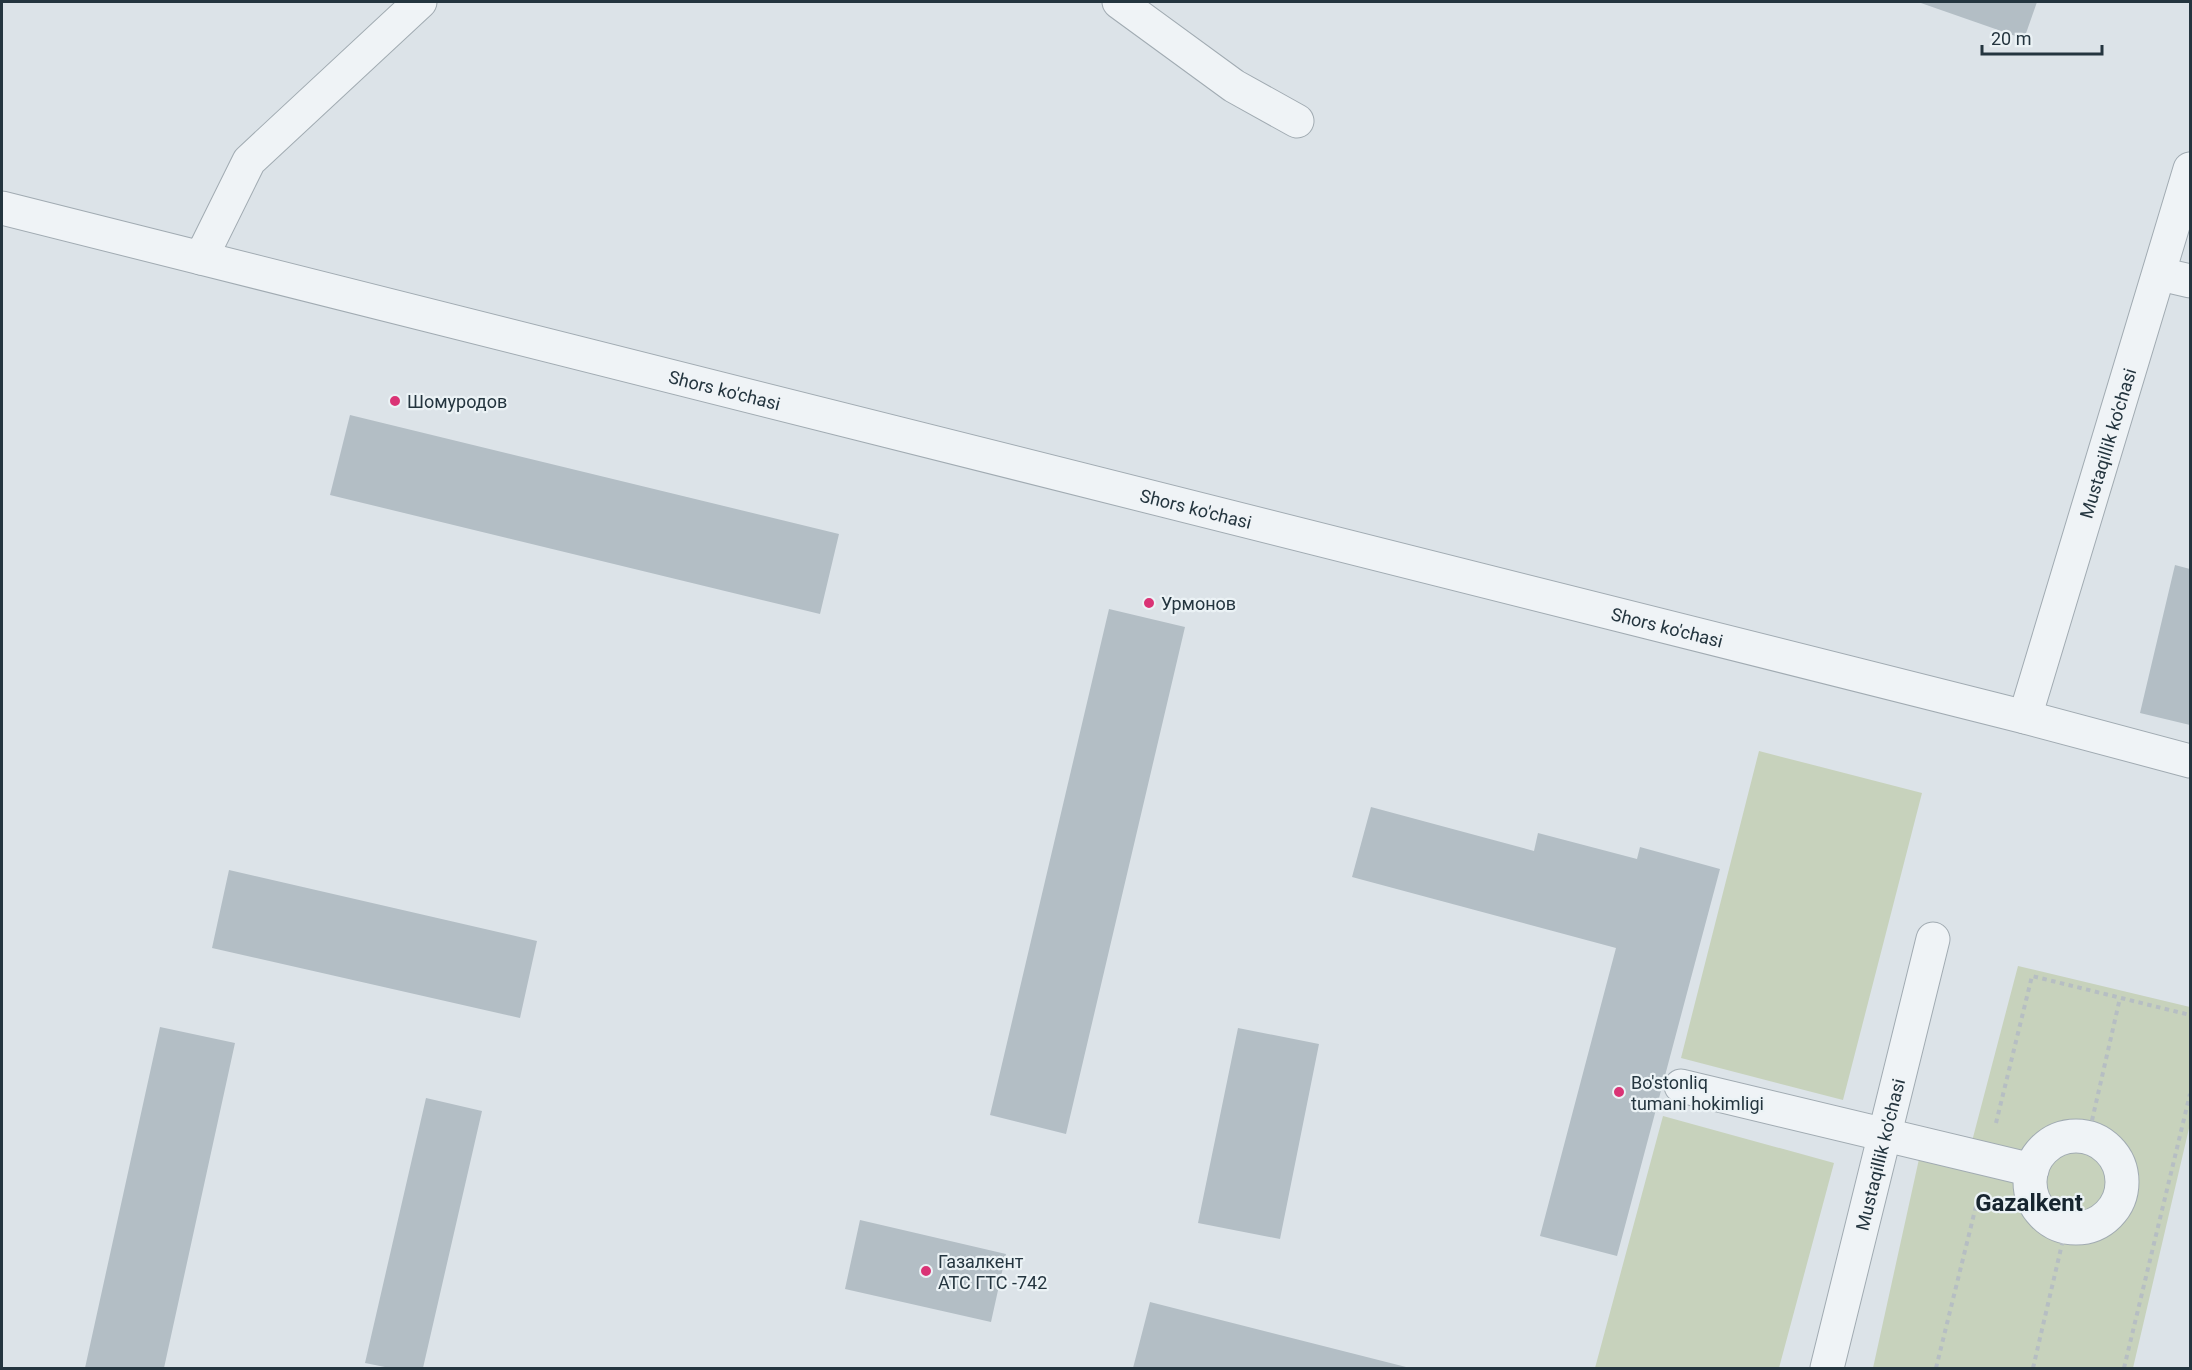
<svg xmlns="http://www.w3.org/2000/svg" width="2192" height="1370" font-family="Roboto,sans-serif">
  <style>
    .green { fill: #c7d2bc }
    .building { fill: #b3bec5 }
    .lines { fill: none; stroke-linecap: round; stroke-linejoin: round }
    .street-casing { stroke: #a1abb2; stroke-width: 35 }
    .path { stroke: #b6bec3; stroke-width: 4; stroke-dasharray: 4.5 4.5; stroke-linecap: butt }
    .street { stroke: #eff3f6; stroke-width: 33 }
    .poi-dot { fill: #da3375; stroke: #ebf2f5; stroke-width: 2 }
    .labels { text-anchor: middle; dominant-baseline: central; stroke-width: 4.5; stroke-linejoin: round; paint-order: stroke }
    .street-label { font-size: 18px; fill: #24353f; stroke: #ebf2f5 }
    .poi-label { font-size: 18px; fill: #24353f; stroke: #ebf2f5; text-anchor: start }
    .district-label { font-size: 24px; font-weight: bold; fill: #17252f; stroke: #ebf2f5 }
  </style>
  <rect width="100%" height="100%" fill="#dce3e8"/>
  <!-- green -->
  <path class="green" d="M1759 751 1922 793 1843 1100 1681 1058Z
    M2018 966 2190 1007V1124L2133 1368H1873L1919 1159 1965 1168Z
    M1663 1116 1834 1163 1779 1368H1595Z"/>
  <!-- building -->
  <path class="building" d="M1918 2H2037L2024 39Z
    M350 415 839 534 820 614 330 495Z
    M2175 565 2190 569V725L2140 713Z
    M1109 609 1185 627 1066 1134 990 1115Z
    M1371 807 1534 851 1538 833 1637 859 1640 847 1720 869 1617 1256 1540 1236 1616 948 1352 877Z
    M229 870 537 941 520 1018 212 948Z
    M160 1027 235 1043 164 1368H85Z
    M1238 1028 1319 1044 1280 1239 1198 1223Z
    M426 1098 482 1111 423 1368H390L365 1363Z
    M860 1220 1006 1254 991 1322 845 1289Z
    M1150 1302 1410 1368H1133Z"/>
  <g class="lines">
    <!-- street casing -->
    <g class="street-casing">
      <g id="street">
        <path d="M1119 2 1234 86 1297 121"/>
        <path d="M2 208 201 258 249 161 420 2"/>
        <path id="s1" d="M201 258 2025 717 2190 761"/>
        <path d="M2160 274 2190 281"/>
        <path id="s2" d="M2025 717 2190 169"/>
        <path d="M1681 1086 2032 1170"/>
        <circle cx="2076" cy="1182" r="46"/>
        <path id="s3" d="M1827 1368 1933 939"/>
      </g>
    </g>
    <!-- path -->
    <path class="path" d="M1996 1123 2032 976 2190 1015
      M2088 1138 2120 998
      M1936 1368 1979 1194
      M2033 1368 2066 1227
      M2124 1368 2190 1094"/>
    <!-- street -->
    <use href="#street" class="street"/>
  </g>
  <!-- markers -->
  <g class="poi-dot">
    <circle cx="395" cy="401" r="6"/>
    <circle cx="1149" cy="603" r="6"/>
    <circle cx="1619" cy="1092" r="6"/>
    <circle cx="926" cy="1271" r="6"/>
  </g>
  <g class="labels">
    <!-- street labels -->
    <g class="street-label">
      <text stroke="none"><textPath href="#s1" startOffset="540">Shors ko'chasi</textPath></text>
      <text stroke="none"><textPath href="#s2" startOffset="286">Mustaqillik ko'chasi</textPath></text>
      <text stroke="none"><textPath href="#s1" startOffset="1026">Shors ko'chasi</textPath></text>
      <text stroke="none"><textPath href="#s1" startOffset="1512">Shors ko'chasi</textPath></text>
      <text stroke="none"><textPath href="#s3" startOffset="220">Mustaqillik ko'chasi</textPath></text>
    </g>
    <!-- poi labels -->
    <g class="poi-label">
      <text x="407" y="401">Шомуродов</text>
      <text x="1161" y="603">Урмонов</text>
      <text x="1631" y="1082">Bo'stonliq<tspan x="1631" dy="21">tumani hokimligi</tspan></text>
      <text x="938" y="1261">Газалкент<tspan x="938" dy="21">АТС ГТС -742</tspan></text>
    </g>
    <!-- district labels -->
    <g class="district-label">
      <text x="2029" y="1203">Gazalkent</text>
    </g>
  </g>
  <!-- border -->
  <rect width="2192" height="1370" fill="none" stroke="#24353f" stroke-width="6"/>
  <!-- scale -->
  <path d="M1982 45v9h120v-9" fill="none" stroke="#24353f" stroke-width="3"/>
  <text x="1991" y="45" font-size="18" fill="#24353f" stroke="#ebf2f5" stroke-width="4.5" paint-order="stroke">20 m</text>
</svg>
